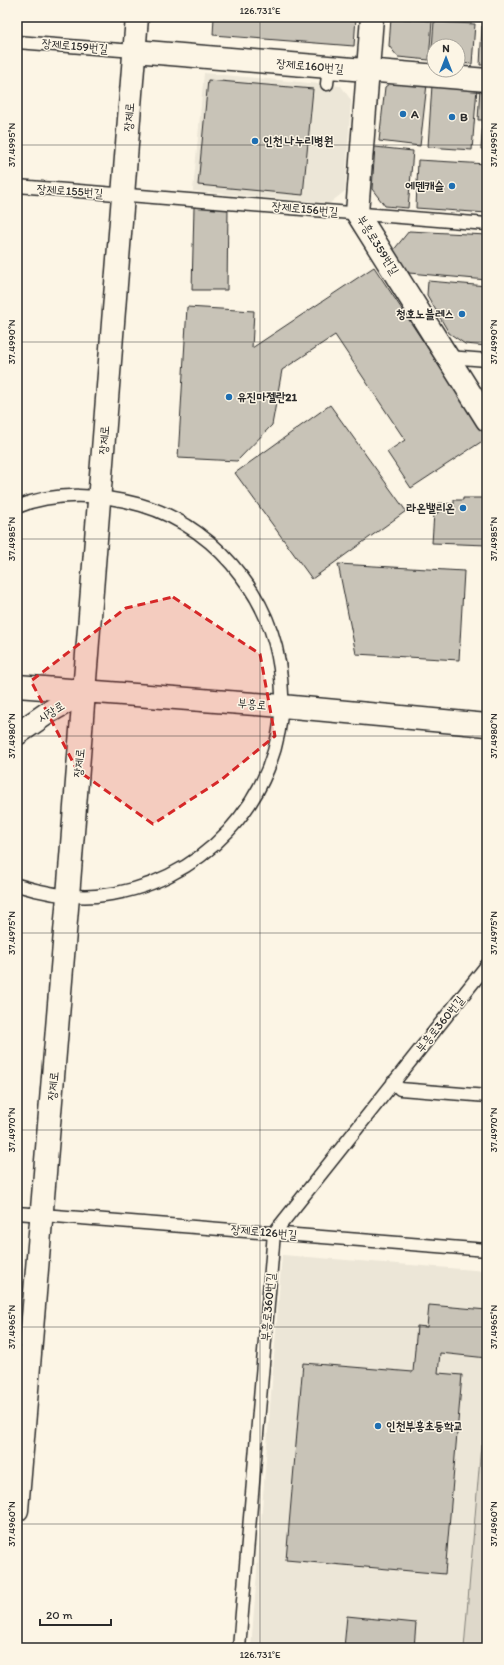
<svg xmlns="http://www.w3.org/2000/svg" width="504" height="1665" font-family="Itim,'Poor Story',sans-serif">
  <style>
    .built { fill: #ece6d7 }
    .green { fill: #ded8ca; stroke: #84827a }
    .building { fill: #c8c3b7; stroke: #2b2b2b }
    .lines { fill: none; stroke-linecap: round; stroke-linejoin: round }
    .service-casing { stroke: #2b2b2b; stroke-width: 15 }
    .minor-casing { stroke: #2b2b2b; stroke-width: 25 }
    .tertiary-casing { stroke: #2b2b2b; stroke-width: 25 }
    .secondary-casing { stroke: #2b2b2b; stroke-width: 25 }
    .service { stroke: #fcf5e5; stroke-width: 12 }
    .minor { stroke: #fcf5e5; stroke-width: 22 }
    .tertiary { stroke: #fcf5e5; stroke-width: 22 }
    .secondary { stroke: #fcf5e5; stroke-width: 22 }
    .marked { fill: #d62828; fill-opacity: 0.2; stroke: #d62828; stroke-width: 3; stroke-dasharray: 8 5; stroke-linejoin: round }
    .ticks { fill: none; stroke: #2b2b2b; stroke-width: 1; stroke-opacity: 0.45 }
    .poi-dot { fill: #1f6fb2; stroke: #fcf5e5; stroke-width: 1.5 }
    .labels { text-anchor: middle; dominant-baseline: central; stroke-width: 3; stroke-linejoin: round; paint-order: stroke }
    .street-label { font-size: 12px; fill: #2b2b2b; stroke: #fcf5e5 }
    .poi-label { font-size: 12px; font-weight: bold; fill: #2b2b2b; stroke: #fcf5e5; text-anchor: start }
    .neatline { fill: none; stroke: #2b2b2b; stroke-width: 1.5 }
    .ticks-label { font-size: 10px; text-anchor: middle; fill: #2b2b2b }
  </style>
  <rect width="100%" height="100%" fill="#fcf5e5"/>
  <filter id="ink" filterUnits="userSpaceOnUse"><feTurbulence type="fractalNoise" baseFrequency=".025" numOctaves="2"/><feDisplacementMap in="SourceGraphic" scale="8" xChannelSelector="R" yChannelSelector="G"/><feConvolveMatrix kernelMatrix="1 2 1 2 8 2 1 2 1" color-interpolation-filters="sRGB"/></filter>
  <g filter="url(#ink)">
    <!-- built -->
    <path class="built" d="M204 73 341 86 351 100 345 191 330 203 193 191Z
      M282 1255 487 1271V1648H251Z"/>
    <!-- green -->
    <path class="green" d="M481 1445H487V1648H464Z"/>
    <!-- building -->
    <path class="building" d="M214 17H356L354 46 213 35Z
      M391 18 432 21 429 60 398 57 389 46Z
      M434 22 475 24 472 64 458 63V46H434V61H431Z
      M482 26H487V65H480Z
      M208 80 313 89 303 195 198 185Z
      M394 80 427 84 420 146 379 141 385 87Z
      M432 85 477 88 472 150 428 147Z
      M480 88H487V149H481L483 120H478Z
      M375 147 413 151 408 208 385 206 372 189Z
      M418 160 487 164V213L416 208Z
      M194 207 228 208 227 290H192Z
      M409 231 487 235V280L409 273 392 252Z
      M374 267 487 438 411 488 387 452 405 440 335 335 282 370 272 425 237 461 178 458 187 307 254 311 252 348Z
      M428 281 487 286V346L465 344 449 333 427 295Z
      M330 405 406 511 312 579 235 473Z
      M486 479 487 545 432 543 434 513H438V503L454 504V500H463V498H486Z
      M338 564 464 571 459 660 356 654Z
      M429 1305 487 1310V1358L440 1353 438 1373 462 1375 445 1574 286 1560 303 1363 413 1372 417 1326 427 1327Z
      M347 1616 416 1623 414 1648H344Z"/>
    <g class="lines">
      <!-- service casing -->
      <g class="service-casing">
        <path id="service" d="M17 42 134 51
          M327 84 329 67
          M17 186 487 224
          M448 357 487 360
          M17 507C55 491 102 494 141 505 182 517 217 543 242 577 268 611 281 652 282 694 283 799 200 887 96 896 69 898 43 893 17 885
          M393 1082 400 1089 487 1096
          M17 1213 487 1250
          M239 1648 274 1233 487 965"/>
      </g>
      <!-- minor casing -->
      <g class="minor-casing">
        <path id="minor" d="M372 17 357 213 487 420
          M134 51 487 80"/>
      </g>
      <!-- tertiary casing -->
      <g class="tertiary-casing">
        <path id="tertiary" d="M17 734 49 712 86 691
          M17 1510 68 896"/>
      </g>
      <!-- secondary casing -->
      <g class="secondary-casing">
        <path id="secondary" d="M17 686 282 706 487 725
          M68 896 137 17"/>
      </g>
      <!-- service -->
      <use href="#service" class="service"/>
      <!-- minor -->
      <use href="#minor" class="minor"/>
      <!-- tertiary -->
      <use href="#tertiary" class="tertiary"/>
      <!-- secondary -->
      <use href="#secondary" class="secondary"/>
    </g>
  </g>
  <!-- marked area -->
  <path class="marked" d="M173 597 260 654 275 736 221 780 153 824 77 770 31 681 126 608Z"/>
  <!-- ticks -->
  <path class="ticks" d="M260 17V1648M17 145H487M17 342H487M17 539H487M17 736H487M17 933H487M17 1130H487M17 1327H487M17 1524H487"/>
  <!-- markers -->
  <g class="poi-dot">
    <circle cx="403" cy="114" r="4"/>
    <circle cx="452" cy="117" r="4"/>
    <circle cx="255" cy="141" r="4"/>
    <circle cx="452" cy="186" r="4"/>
    <circle cx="462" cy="314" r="4"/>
    <circle cx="229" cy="397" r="4"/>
    <circle cx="463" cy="508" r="4"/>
    <circle cx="378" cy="1426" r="4"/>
  </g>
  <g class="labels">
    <!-- street labels -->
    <g class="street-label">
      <text transform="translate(75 46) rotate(5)">장제로159번길</text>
      <text transform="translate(310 66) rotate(5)">장제로160번길</text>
      <text transform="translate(129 117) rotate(-86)">장제로</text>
      <text transform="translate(70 191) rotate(4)">장제로155번길</text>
      <text transform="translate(305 209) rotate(5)">장제로156번길</text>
      <text transform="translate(378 245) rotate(58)">부흥로359번길</text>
      <text transform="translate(104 440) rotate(-86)">장제로</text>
      <text transform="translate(252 704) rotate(5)">부흥로</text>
      <text transform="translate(51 712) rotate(-32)">시장로</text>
      <text transform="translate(79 763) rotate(-85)">장제로</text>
      <text transform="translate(440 1024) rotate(-51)">부흥로360번길</text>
      <text transform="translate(53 1086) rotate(-85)">장제로</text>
      <text transform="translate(264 1232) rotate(5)">장제로126번길</text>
      <text transform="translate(268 1307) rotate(-85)">부흥로360번길</text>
    </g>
    <!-- poi labels -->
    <g class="poi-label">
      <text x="411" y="114">A</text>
      <text x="460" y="117">B</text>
      <text x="263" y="141">인천 나누리병원</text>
      <text x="444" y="186" text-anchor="end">에덴캐슬</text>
      <text x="454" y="314" text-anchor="end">청호노블레스</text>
      <text x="237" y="397">유진마젤란21</text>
      <text x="455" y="508" text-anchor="end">라온밸리온</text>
      <text x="386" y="1426">인천부흥초등학교</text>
    </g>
  </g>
  <!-- margin -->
  <rect width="504" height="1665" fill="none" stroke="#fcf5e5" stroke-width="44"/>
  <!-- north arrow -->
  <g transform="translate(446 58)"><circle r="19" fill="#fcf5e5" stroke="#a8a49b"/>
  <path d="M0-3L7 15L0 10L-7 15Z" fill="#1f6fb2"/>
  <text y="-6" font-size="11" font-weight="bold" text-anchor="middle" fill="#2b2b2b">N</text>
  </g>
  <!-- scale -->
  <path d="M40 1619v6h71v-6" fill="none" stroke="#2b2b2b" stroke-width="2"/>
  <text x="46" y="1619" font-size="12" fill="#2b2b2b" stroke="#fcf5e5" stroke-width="3" paint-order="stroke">20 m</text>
  <rect x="22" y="22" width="460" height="1621" class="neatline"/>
  <g class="ticks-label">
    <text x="260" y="14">126.731°E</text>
    <text transform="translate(11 145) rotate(-90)" y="4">37.4995°N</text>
    <text transform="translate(493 145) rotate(-90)" y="4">37.4995°N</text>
    <text transform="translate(11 342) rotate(-90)" y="4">37.4990°N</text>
    <text transform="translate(493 342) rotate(-90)" y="4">37.4990°N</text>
    <text transform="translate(11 539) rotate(-90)" y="4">37.4985°N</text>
    <text transform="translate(493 539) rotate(-90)" y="4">37.4985°N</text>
    <text transform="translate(11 736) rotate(-90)" y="4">37.4980°N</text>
    <text transform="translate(493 736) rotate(-90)" y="4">37.4980°N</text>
    <text transform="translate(11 933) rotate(-90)" y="4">37.4975°N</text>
    <text transform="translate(493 933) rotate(-90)" y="4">37.4975°N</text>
    <text transform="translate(11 1130) rotate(-90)" y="4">37.4970°N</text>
    <text transform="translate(493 1130) rotate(-90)" y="4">37.4970°N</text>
    <text transform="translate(11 1327) rotate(-90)" y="4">37.4965°N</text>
    <text transform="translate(493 1327) rotate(-90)" y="4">37.4965°N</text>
    <text transform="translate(11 1524) rotate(-90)" y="4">37.4960°N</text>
    <text transform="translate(493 1524) rotate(-90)" y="4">37.4960°N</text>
    <text x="260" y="1658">126.731°E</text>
  </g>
</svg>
